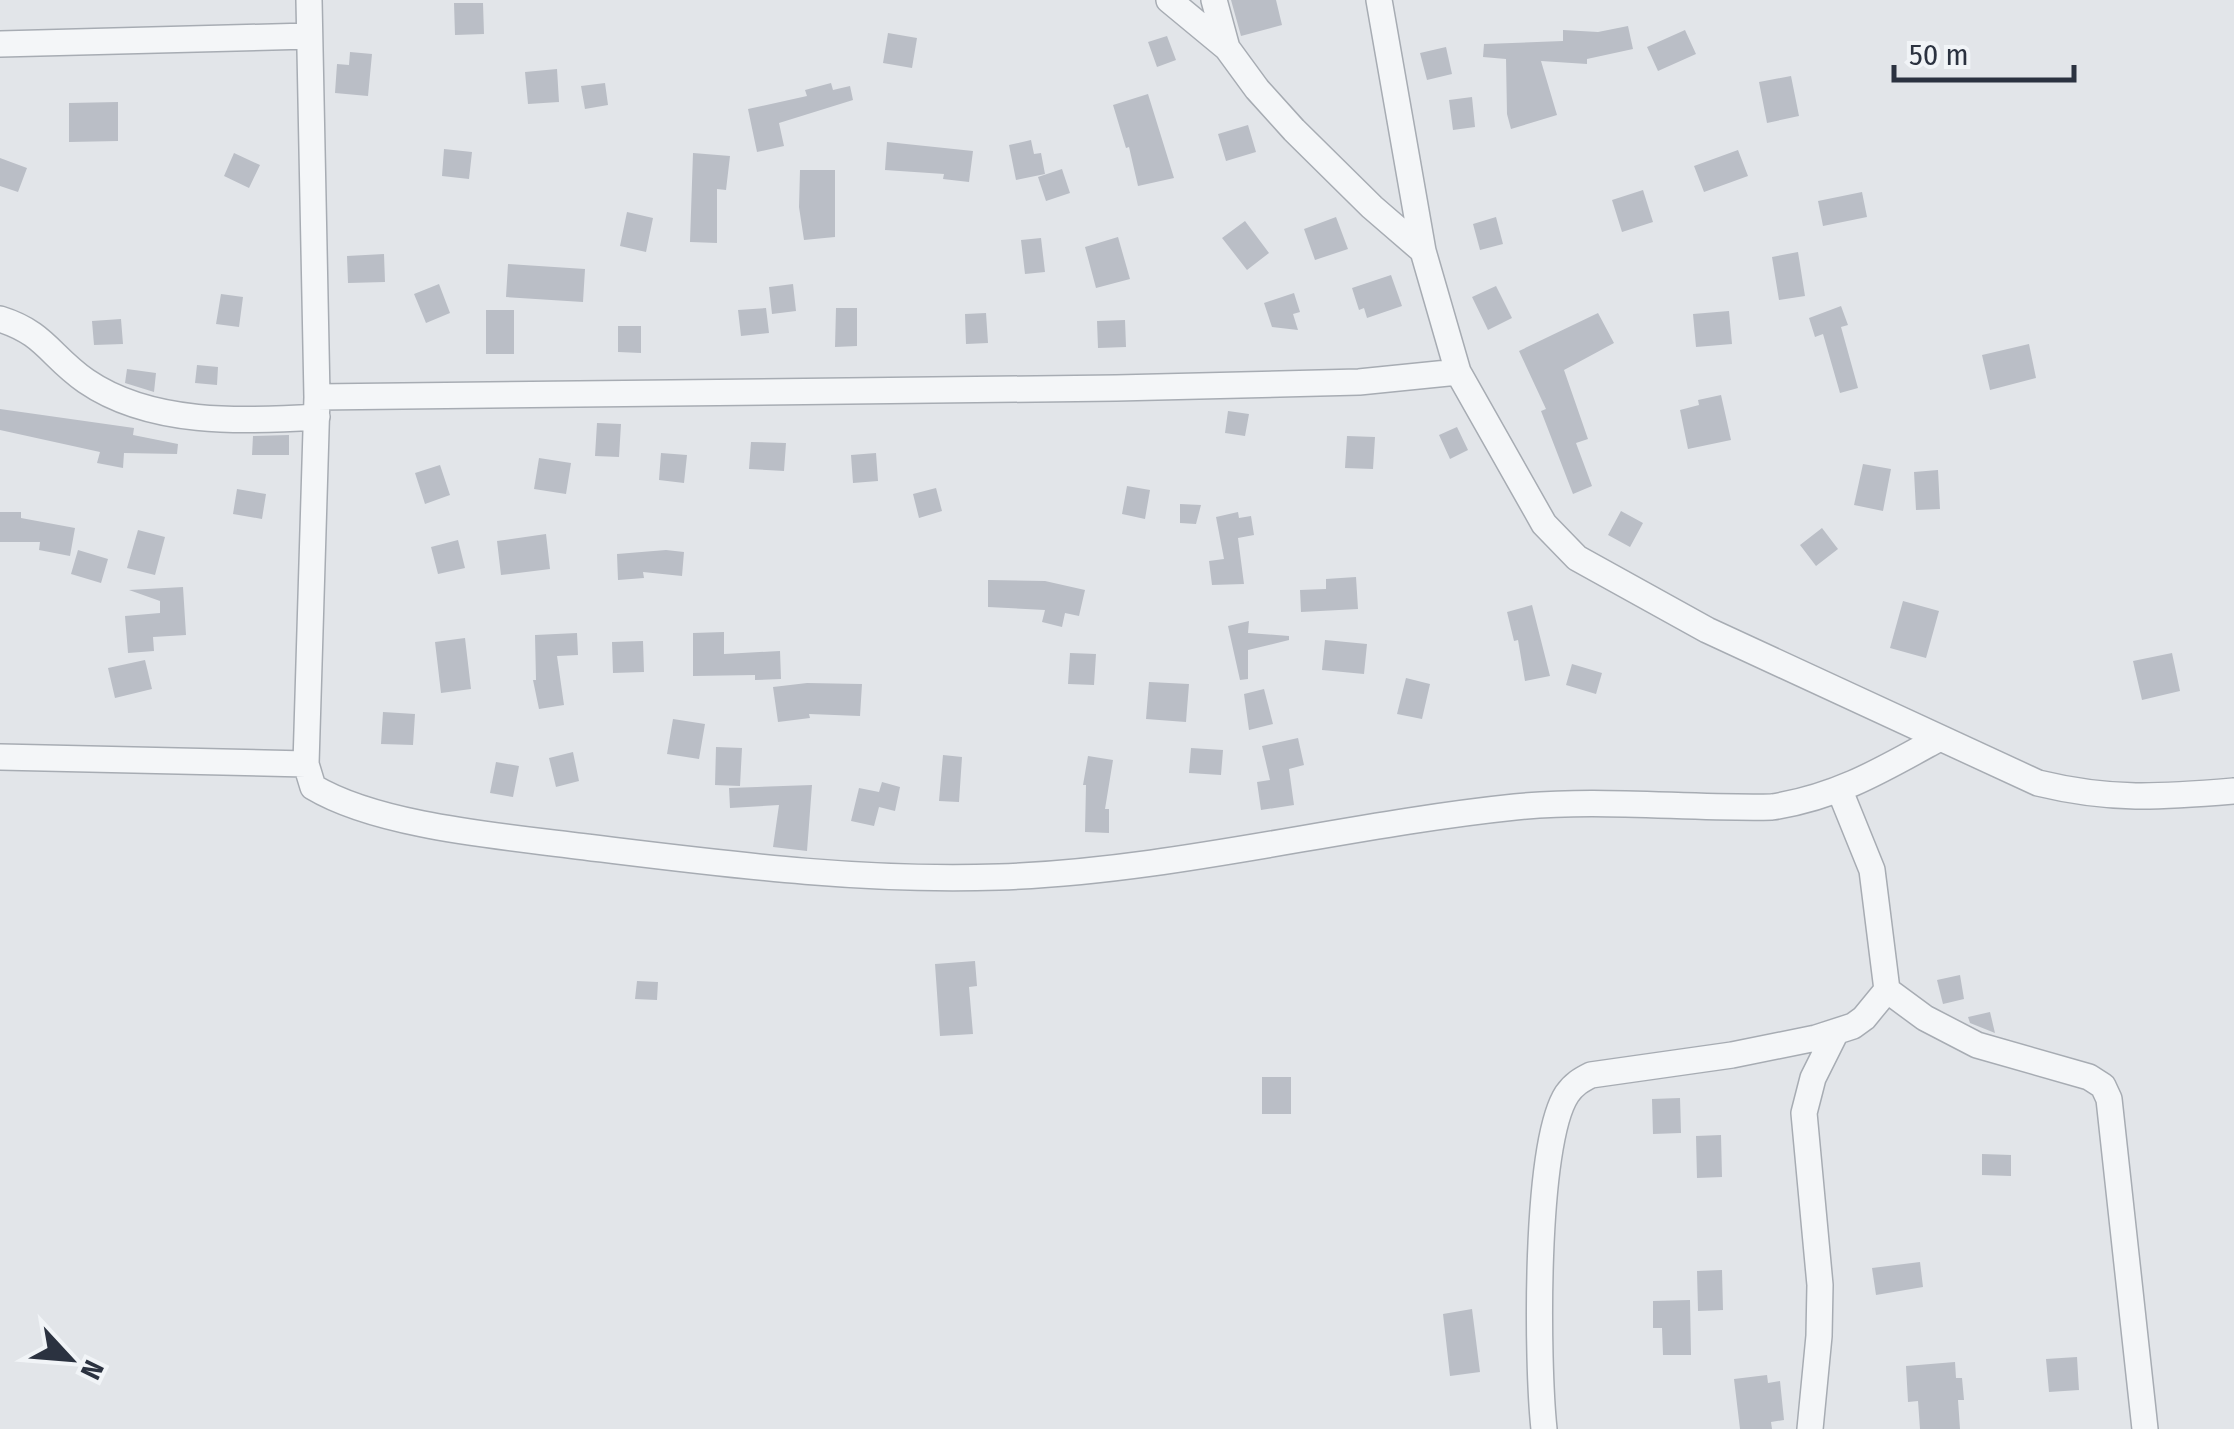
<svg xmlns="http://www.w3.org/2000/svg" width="2234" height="1429" font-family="'Fira Sans Condensed',sans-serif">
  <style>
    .building { fill: #babec6 }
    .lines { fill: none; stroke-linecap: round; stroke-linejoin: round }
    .street-casing { stroke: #a7acb3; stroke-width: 28 }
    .street { stroke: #f4f6f8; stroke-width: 25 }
  </style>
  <rect width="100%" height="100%" fill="#e2e5e9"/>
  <!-- building -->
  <path class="building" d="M1231 0H1276L1282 25 1241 36Z
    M454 3H483L484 34 455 35Z
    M1628 26 1633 49 1587 59V64L1541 61 1557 115 1511 129 1507 114 1506 59 1483 57 1484 44 1563 41V30L1598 32Z
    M1685 30 1696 54 1658 71 1647 47Z
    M888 33 917 38 912 68 883 63Z
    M1167 36 1176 60 1157 67 1148 42Z
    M1446 47 1452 74 1427 80 1420 53Z
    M350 52 372 54 368 96 335 93 337 64 349 65Z
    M557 69 559 102 528 104 525 72Z
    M1791 76 1799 116 1767 123 1759 82Z
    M605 83 608 105 585 109 581 86Z
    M831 83 833 90 850 86 853 100 779 123 784 146 757 152 748 109 807 96 805 90Z
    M1148 94 1174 178 1138 186 1129 147 1126 148 1113 105Z
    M1472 97 1475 127 1453 130 1449 100Z
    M118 102V141L69 142V103Z
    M1248 125 1256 152 1226 161 1218 134Z
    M1031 140 1034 154 1041 153 1045 174 1016 180 1009 145Z
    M887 142 973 151 969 182 943 179 944 174 885 170Z
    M444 149 472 152 469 179 442 176Z
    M1738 150 1748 176 1704 192 1694 166Z
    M234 153 260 165 249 188 224 176Z
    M693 153 730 156 726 190 717 189V243L690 242Z
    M0 158 27 168 18 192 0 186Z
    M1062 169 1070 193 1046 201 1038 177Z
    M800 170H835V237L804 240 799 207Z
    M1643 190 1653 222 1622 232 1612 200Z
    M1862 192 1867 217 1823 226 1818 201Z
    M627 212 653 218 646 252 620 246Z
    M1336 217 1348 249 1315 260 1304 229Z
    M1496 217 1503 244 1480 250 1473 224Z
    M1245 221 1269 253 1247 270 1222 238Z
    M1118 237 1130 279 1096 288 1085 247Z
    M1041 238 1045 272 1025 274 1021 240Z
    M1798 252 1805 296 1779 300 1772 257Z
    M384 254 385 282 348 283 347 256Z
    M508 264 585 269 583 302 506 297Z
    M1391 275 1402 306 1367 318 1364 308 1359 310 1352 288Z
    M439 284 450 313 426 323 414 294Z
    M793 284 796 311 772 314 769 287Z
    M1496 286 1512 318 1488 330 1472 297Z
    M1294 293 1300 312 1293 314 1298 330 1272 327 1264 303Z
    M221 294 243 297 239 327 216 324Z
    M1841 306 1848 325 1841 327 1858 388 1840 393 1823 334 1815 337 1809 318Z
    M766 308 769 333 741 336 738 310Z
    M836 308H857V346L835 347Z
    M486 310H514V354H486Z
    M1729 311 1732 344 1696 347 1693 314Z
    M986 313 988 343 966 344 965 314Z
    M1598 313 1614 343 1564 370 1588 439 1576 443 1592 486 1573 494 1541 411 1546 409 1519 351Z
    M121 319 123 344 94 345 92 321Z
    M1125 320 1126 347 1098 348 1097 321Z
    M618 326H641V353L618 352Z
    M2029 344 2036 378 1990 390 1982 355Z
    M197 365 218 367 217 385 195 383Z
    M127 369 156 373 154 392 125 383Z
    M1721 395 1731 440 1688 449 1680 410 1699 405 1698 400Z
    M0 409 134 428 133 435 178 444 177 454 124 453 123 468 97 463 100 452 0 430Z
    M1228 411 1249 414 1245 436 1225 433Z
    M597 423 621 424 619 457 595 456Z
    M1457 427 1468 450 1450 459 1439 435Z
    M289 435V455H252L253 436Z
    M1347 436 1375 437 1373 469 1345 468Z
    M751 442 786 443 784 471 749 469Z
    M661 453 687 455 684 483 659 480Z
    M876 453 878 481 853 483 851 455Z
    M539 458 571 463 566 494 534 489Z
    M1863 464 1891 469 1883 511 1854 505Z
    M440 465 450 495 425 504 415 473Z
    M1938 470 1940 509 1916 510 1914 472Z
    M1127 486 1150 490 1145 519 1122 514Z
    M936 488 942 511 919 518 913 494Z
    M237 489 266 494 262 519 233 514Z
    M1180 504 1201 505 1196 524 1180 523Z
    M1621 511 1643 523 1630 547 1608 535Z
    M0 512H21V518L75 528 70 556 39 550 40 542H0Z
    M1238 512 1239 518 1251 516 1254 535 1238 538 1244 584 1212 585 1209 561 1224 559 1216 517Z
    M1822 528 1838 549 1816 566 1800 545Z
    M138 530 165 537 155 575 127 568Z
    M546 534 550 569 501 575 497 541Z
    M458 540 465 568 438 574 431 547Z
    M78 550 108 559 101 583 71 574Z
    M666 550 684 552 682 576 643 572 644 578 618 580 617 554Z
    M1356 577 1358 609 1301 612 1300 590 1326 589V579Z
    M988 580 1045 581 1085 590 1079 616 1065 613 1062 627 1042 622 1045 610 988 607Z
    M183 587 186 635 153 637 154 651 128 653 125 616 160 613V601L129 590Z
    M1903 601 1939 611 1926 658 1890 648Z
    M1532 605 1550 676 1525 681 1518 640 1514 641 1507 612Z
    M1249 621 1248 633 1289 636V640L1248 650V679L1240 680 1228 626Z
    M724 632V654L780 651 781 679 755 680V675L693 676V633Z
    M577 633 578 655 557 656 564 705 539 709 533 680H536L535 635Z
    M465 638 471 689 441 693 435 642Z
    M1325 640 1367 644 1364 674 1322 670Z
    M643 641 644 672 613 673 612 642Z
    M1070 653 1096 654 1094 685 1068 684Z
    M2172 653 2180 691 2142 700 2133 661Z
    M145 660 152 689 115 698 108 668Z
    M1572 664 1602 673 1596 694 1566 685Z
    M1406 678 1430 684 1422 719 1397 714Z
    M1149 682 1189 684 1186 722 1146 719Z
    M807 683 862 684 860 716 809 714 810 718 778 722 773 687Z
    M1264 689 1273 724 1249 730 1244 694Z
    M383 712 415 714 413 745 381 744Z
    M673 719 705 724 699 759 667 754Z
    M1298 738 1304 765 1289 769 1294 805 1261 810 1257 782 1270 780 1262 746Z
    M716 747 742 748 740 786 715 785Z
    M1191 748 1223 750 1221 775 1189 773Z
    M573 752 579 781 556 787 549 758Z
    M943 755 962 757 959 802 939 801Z
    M1088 756 1113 760 1105 809H1109V833L1085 832 1086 785H1083Z
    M496 762 519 766 513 797 490 793Z
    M882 782 900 787 895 811 879 807 874 826 851 821 859 788 879 792Z
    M812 785 807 851 773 847 779 805 730 808 729 788Z
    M975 961 977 986 969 987 973 1034 940 1036 935 964Z
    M1960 975 1964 999 1943 1004 1937 980Z
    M637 981 658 982 657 1000 635 999Z
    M1990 1012 1995 1033 1970 1023 1968 1017Z
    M1262 1077H1291V1114H1262Z
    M1680 1098 1681 1133 1653 1134 1652 1099Z
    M1721 1135 1722 1177 1697 1178 1696 1136Z
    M1982 1154 2011 1155V1176L1982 1175Z
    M1920 1262 1923 1287 1876 1295 1872 1268Z
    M1722 1270 1723 1310 1698 1311 1697 1271Z
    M1690 1300 1691 1355H1663L1662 1328H1653V1301Z
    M1472 1309 1480 1372 1450 1376 1443 1314Z
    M2077 1357 2079 1390 2049 1392 2046 1359Z
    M1955 1362 1956 1378H1962L1964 1400H1958L1960 1429H1920L1918 1401 1908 1402 1906 1366Z
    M1767 1375 1768 1383 1780 1381 1784 1420 1771 1422 1772 1429H1740L1734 1379Z"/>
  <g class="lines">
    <!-- street casing -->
    <g class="street-casing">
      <path id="street" d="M309 0 317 397 306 764 313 787C378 826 500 836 577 846 718 863 856 882 999 877 1173 871 1342 825 1515 807 1600 798 1687 809 1772 807 1837 797 1882 770 1938 739
        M1169 0 1227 48 1257 89 1294 130 1372 207 1423 251
        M1214 0 1227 48
        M1379 0 1423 251 1458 372
        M0 44 309 36
        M0 319C45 333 50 356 86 381 150 425 242 422 317 417
        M317 397 1116 388 1359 382 1458 372 1544 524 1577 558 1707 630 2038 783C2112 801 2160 797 2234 791
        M0 757 306 764
        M1887 990 1925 1018 1977 1045 2089 1077 2103 1086 2109 1099 2145 1429
        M1544 1429C1537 1364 1534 1144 1567 1094 1574 1084 1581 1080 1591 1075L1732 1055 1816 1038 1853 1026 1864 1018 1887 990 1872 870 1840 791
        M1810 1429 1819 1336 1820 1285 1804 1113 1813 1078 1836 1032"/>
    </g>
    <!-- street -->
    <use href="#street" class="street"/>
  </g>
  <!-- north arrow -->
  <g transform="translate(70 1359) rotate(116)" stroke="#f1f4f7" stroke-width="8" paint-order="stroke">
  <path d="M0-8L18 38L0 25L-18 38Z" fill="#2b3240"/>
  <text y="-15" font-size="28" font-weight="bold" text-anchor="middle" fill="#2b3240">N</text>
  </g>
  <!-- scale -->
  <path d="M1894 65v15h180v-15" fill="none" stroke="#2b3240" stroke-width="5"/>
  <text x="1909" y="65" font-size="30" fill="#2b3240" stroke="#f1f4f7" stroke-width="8" paint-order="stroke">50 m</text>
</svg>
